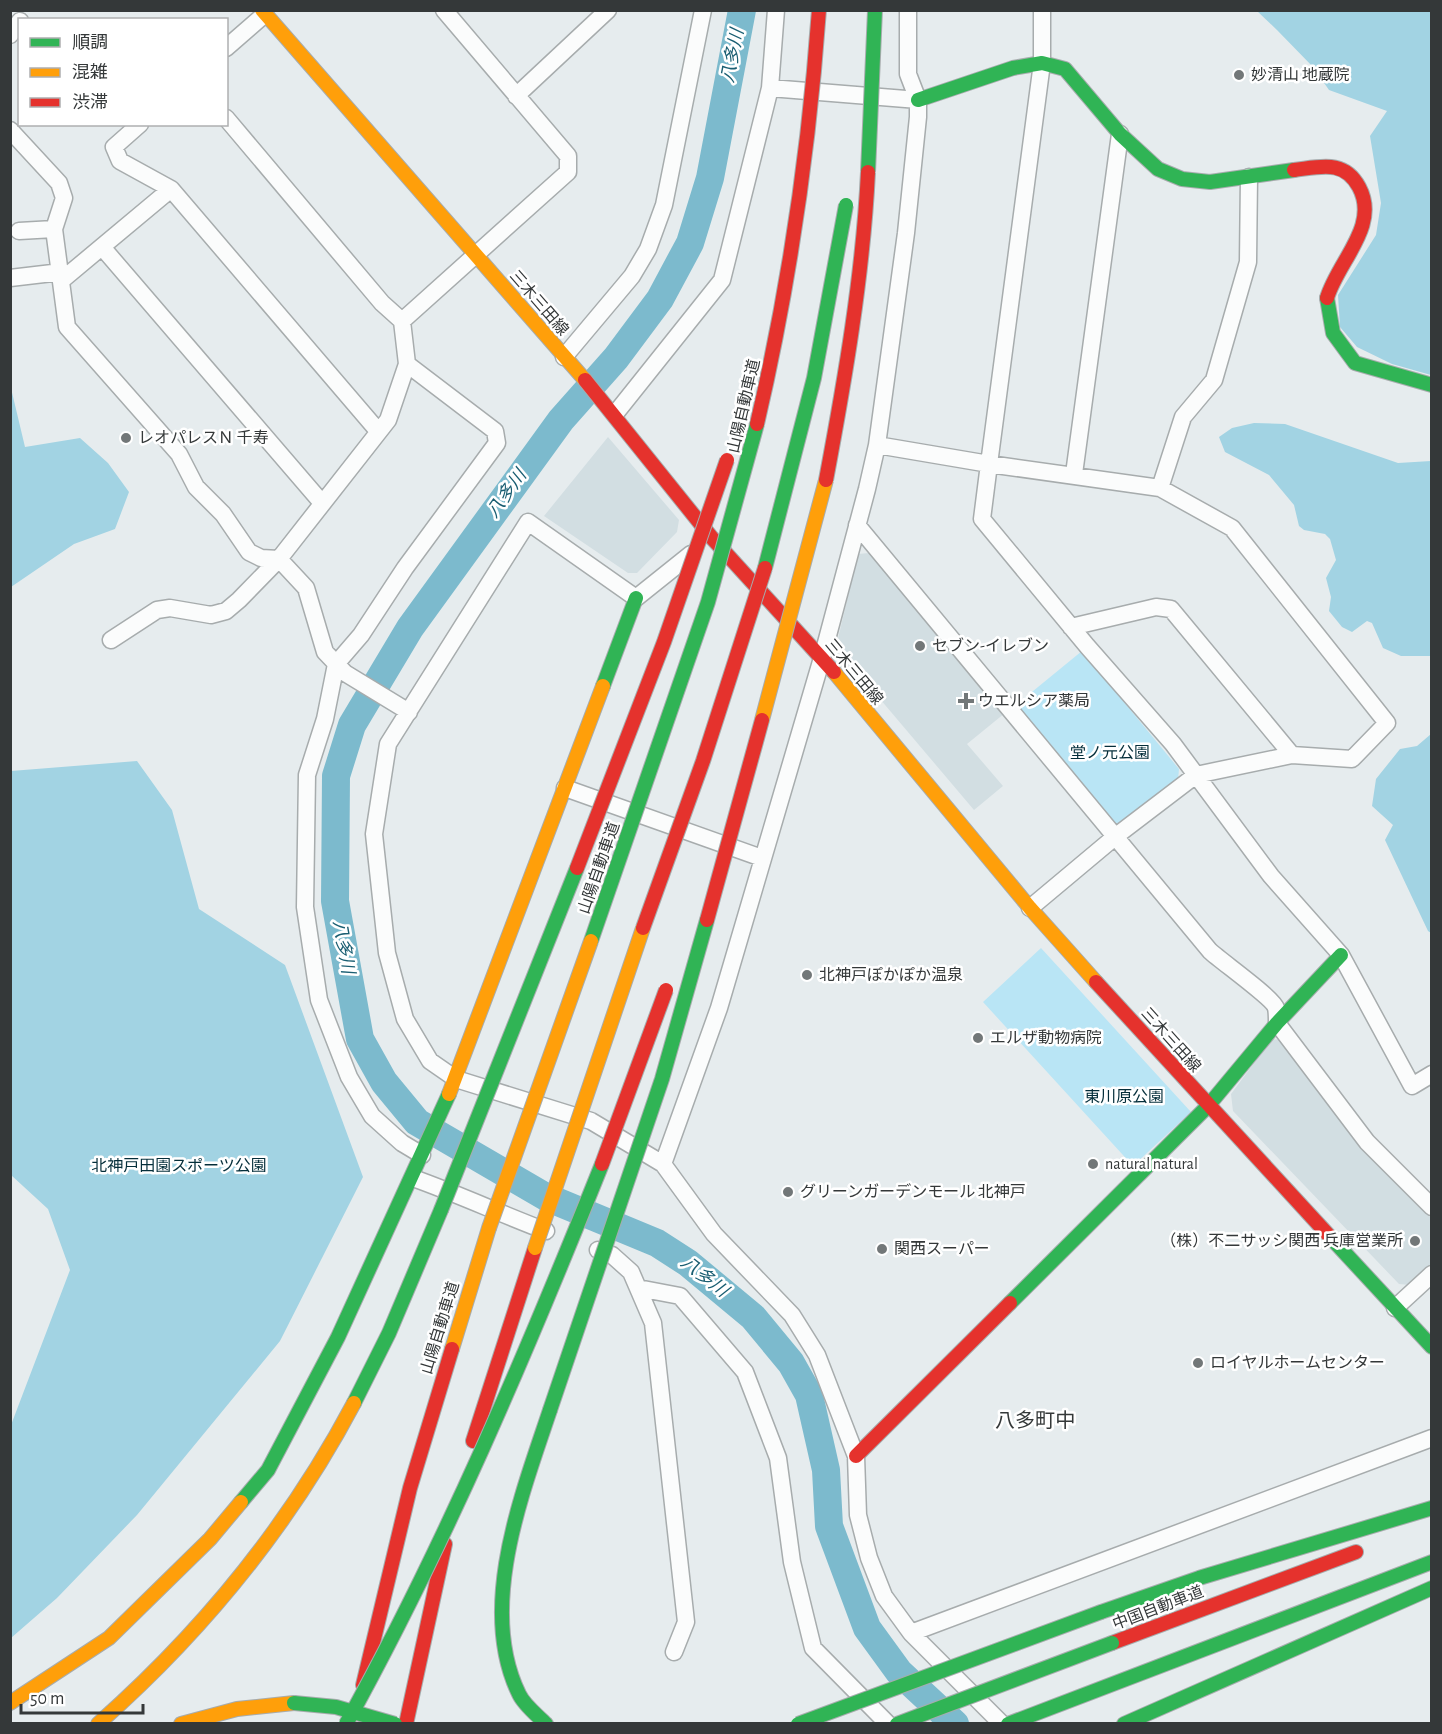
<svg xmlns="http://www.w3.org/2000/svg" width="1442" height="1734" font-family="'Alegreya Sans','Noto Sans JP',sans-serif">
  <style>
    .built { fill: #d2dee2 }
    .green { fill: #b9e5f5 }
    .forest { fill: #a2d3e3 }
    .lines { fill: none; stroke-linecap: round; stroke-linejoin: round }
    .river { stroke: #7cbacd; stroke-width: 28 }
    .street-casing { stroke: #a7acad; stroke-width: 19 }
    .fast-casing { stroke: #a7acad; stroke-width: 16 }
    .slow-casing { stroke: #a7acad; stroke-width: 16 }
    .jam-casing { stroke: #a7acad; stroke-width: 16 }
    .street { stroke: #fbfcfc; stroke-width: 16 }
    .fast { stroke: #30b455; stroke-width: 14 }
    .slow { stroke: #ff9f0a; stroke-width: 14 }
    .jam { stroke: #e5322d; stroke-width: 14 }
    .fast-bridge-casing { stroke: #a7acad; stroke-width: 16; stroke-linecap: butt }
    .slow-bridge-casing { stroke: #a7acad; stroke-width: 16; stroke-linecap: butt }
    .jam-bridge-casing { stroke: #a7acad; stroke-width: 16; stroke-linecap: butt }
    .fast-bridge { stroke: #30b455; stroke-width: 14 }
    .slow-bridge { stroke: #ff9f0a; stroke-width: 14 }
    .jam-bridge { stroke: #e5322d; stroke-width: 14 }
    .poi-dot { fill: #727778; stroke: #fff; stroke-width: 2 }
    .labels { text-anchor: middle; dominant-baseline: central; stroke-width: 5; stroke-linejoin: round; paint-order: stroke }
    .poi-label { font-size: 16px; fill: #343839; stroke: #fff; text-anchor: start }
    .street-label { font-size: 16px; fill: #343839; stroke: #fff }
    .park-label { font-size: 16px; fill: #042e3a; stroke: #fff }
    .water-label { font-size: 18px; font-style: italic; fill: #1a5e72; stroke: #fff }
    .quarter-label { font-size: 20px; fill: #343839; stroke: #fff }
  </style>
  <rect width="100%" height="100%" fill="#e6ecee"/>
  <!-- built -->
  <path class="built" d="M608 437 679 520 677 532 637 573H628L544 516Z
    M869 553 1005 713 967 744 1003 786 974 810 836 647 858 554Z
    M1272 1039 1282 1040 1363 1147 1431 1218V1265L1410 1285 1399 1284 1233 1111 1231 1094Z"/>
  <!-- green -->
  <path class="green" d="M1082 651 1179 769 1178 780 1122 824 1112 822 1016 705Z
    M1041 948 1191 1112 1133 1166 983 1002Z"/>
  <!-- forest -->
  <path class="forest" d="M1250 11H1431V375L1392 364 1357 347 1340 327 1338 295 1376 235 1381 203 1370 136 1387 111 1329 90 1313 67 1277 30 1257 11Z
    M10 384 25 447 80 438 108 463 129 492 115 529 74 544 11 587Z
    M1254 423 1285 424 1398 463 1431 461V656H1401L1383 648 1372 623 1367 621 1352 632 1342 627 1329 611 1331 597 1326 578 1336 560 1330 539 1325 534 1304 530 1299 526 1294 505 1269 475 1225 452 1219 437 1232 428Z
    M1431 734V933L1428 931 1385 840 1393 825 1372 806 1376 779 1400 749 1417 746Z
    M137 761 172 810 199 909 285 965 363 1177 280 1341 137 1515 57 1598 11 1638V1425L70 1270 48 1209 11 1175V771Z"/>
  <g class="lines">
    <!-- river -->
    <path class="river" d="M742 10 710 178 690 243 660 299 616 358 561 420 410 628 352 725 336 776 335 901 360 1039 384 1082 417 1122 546 1197 657 1243 688 1263 753 1317 791 1363 809 1395 826 1470 829 1526 867 1628 899 1672 955 1724"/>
    <!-- street casing -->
    <g class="street-casing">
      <path id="street" d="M10 35 20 21
        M226 48 265 14
        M770 88 918 100
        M516 96 608 10
        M226 118 382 303 402 321
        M10 130 59 183 64 198 54 229 67 327 179 454 196 487 223 514 249 552 261 558 279 559 306 588 325 652 345 673 409 712
        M171 189 378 431
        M19 231 54 229
        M102 247 322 503
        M10 278 61 272
        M62 280 171 189 120 161 114 147 140 124
        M564 357 632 276 648 249 664 205 703 10
        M615 414 722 280 770 88 776 10
        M877 445 989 464 982 519 1087 646 1173 744 1271 876 1341 955 1412 1086 1432 1074
        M1074 474 1120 134
        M1160 488 1183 417 1214 380 1248 262 1249 177
        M857 525 1210 951C1222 962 1273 998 1276 1008 1277 1012 1277 1019 1277 1023L1367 1142 1432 1207
        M691 554 636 598 528 522 388 744 374 834 387 953 405 1019 430 1061 456 1079 591 1121 663 1164 714 1234 792 1315 817 1355 856 1456 858 1515 869 1558 884 1596 911 1633 1002 1724
        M1071 627 1156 607 1171 609 1292 755
        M111 640 157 610 170 608 211 615 226 611 239 600 279 559 388 420 407 364
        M565 788 762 858
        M1030 908 1116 836 1196 775 1292 755 1352 759 1387 723 1232 528 1160 488 989 464 1042 63V10
        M422 1155 402 1143 372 1116 349 1077 319 1000 305 907 307 775 325 719 336 664 361 635 405 568 497 443 495 431 407 364 402 321 568 172V156L444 10
        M663 1164 719 1008 822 658 867 489 877 445 906 233 918 117V100L908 74V10
        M413 1178C458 1194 501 1214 546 1231
        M598 1250 612 1255 631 1272 653 1323 686 1622 674 1652
        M638 1288 680 1296 745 1372 778 1458 792 1562 813 1648 888 1724
        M1395 1308 1432 1274
        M911 1633 1432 1438"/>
    </g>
    <!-- fast casing -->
    <g class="fast-casing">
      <path id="fast" d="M918 100 1013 68 1042 63 1065 69 1120 134 1158 169 1182 179 1210 182 1294 170
        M1327 298 1333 333 1355 363 1432 385
        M603 686 636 598
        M1332 1239 1432 1347
        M1010 1303 1208 1106 1277 1023 1341 955
        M354 1403 389 1333 441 1210
        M241 1502 268 1470 338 1337 449 1094
        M1101 1612 1199 1578 1432 1508
        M546 1724C537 1715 524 1705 519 1694 477 1608 522 1494 550 1410
        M1008 1724 1432 1562
        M1124 1724 1432 1588"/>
    </g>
    <!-- slow casing -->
    <g class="slow-casing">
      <path id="slow" d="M262 10 585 380
        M834 672 1030 908 1096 982
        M449 1094 603 686
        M452 1349 489 1228
        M10 1703 109 1638 210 1539 241 1502
        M98 1724C202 1632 289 1526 354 1403
        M181 1724 237 1709 294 1703"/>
    </g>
    <!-- jam casing -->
    <g class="jam-casing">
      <path id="jam" d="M1294 170C1320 167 1344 159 1359 187 1380 226 1338 261 1327 298
        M585 380 712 538 834 672
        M1096 982 1332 1239
        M473 1441 535 1248
        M856 1456 1010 1303
        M1112 1643 1356 1552
        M363 1685 410 1488 452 1349
        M406 1724 445 1544"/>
    </g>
    <!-- street -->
    <use href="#street" class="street"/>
    <!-- fast -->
    <use href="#fast" class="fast"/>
    <!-- slow -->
    <use href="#slow" class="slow"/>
    <!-- jam -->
    <use href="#jam" class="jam"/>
    <!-- fast-bridge casing -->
    <g class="fast-bridge-casing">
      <path id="fast-bridge" d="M868 172 875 10
        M765 568 814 378 846 205
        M591 941 708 602 757 424
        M441 1210 577 868
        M550 1410 662 1079 707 920
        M294 1703 336 1707 395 1724
        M346 1724C445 1545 526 1354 602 1164
        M798 1724 1101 1612
        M897 1724 1112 1643"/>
    </g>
    <!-- slow-bridge casing -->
    <g class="slow-bridge-casing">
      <path id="slow-bridge" d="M762 720 826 480
        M489 1228 591 941
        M535 1248 643 928"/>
    </g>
    <!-- jam-bridge casing -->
    <g class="jam-bridge-casing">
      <path id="jam-bridge" d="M757 424C789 287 809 150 819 10
        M826 480C845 379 863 275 868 172
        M577 868 664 642 727 460
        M707 920 762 720
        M643 928 703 761 765 568
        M602 1164 666 990"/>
    </g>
    <!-- fast-bridge -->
    <use href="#fast-bridge" class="fast-bridge"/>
    <!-- slow-bridge -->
    <use href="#slow-bridge" class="slow-bridge"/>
    <!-- jam-bridge -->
    <use href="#jam-bridge" class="jam-bridge"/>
  </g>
  <!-- markers -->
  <g class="poi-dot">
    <circle cx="1239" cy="75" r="6"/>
    <circle cx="126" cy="438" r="6"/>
    <circle cx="920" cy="646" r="6"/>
    <path d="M963 692h6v6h6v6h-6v6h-6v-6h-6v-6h6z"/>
    <circle cx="807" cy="975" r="6"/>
    <circle cx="978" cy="1038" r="6"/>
    <circle cx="1093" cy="1164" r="6"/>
    <circle cx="788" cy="1192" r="6"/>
    <circle cx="1415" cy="1241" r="6"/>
    <circle cx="882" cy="1249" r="6"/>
    <circle cx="1198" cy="1363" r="6"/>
  </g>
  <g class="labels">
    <!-- poi labels -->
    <g class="poi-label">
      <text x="1251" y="75">妙清山 地蔵院</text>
      <text x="138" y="438">レオパレスＮ 千寿</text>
      <text x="932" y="646">セブン-イレブン</text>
      <text x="978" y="701">ウエルシア薬局</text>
      <text x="819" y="975">北神戸ぽかぽか温泉</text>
      <text x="990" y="1038">エルザ動物病院</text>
      <text x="1105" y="1164">natural natural</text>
      <text x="800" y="1192">グリーンガーデンモール 北神戸</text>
      <text x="1403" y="1241" text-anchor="end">（株）不二サッシ関西 兵庫営業所</text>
      <text x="894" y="1249">関西スーパー</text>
      <text x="1210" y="1363">ロイヤルホームセンター</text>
    </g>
    <!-- street labels -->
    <g class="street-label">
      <text transform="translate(539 303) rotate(49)">三木三田線</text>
      <text transform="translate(744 406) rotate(-77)">山陽自動車道</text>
      <text transform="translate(854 672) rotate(50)">三木三田線</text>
      <text transform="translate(599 868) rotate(-71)">山陽自動車道</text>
      <text transform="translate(1171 1040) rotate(48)">三木三田線</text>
      <text transform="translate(440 1328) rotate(-73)">山陽自動車道</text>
      <text transform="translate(1158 1608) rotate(-21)">中国自動車道</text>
    </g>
    <!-- park labels -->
    <g class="park-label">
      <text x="1110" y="753">堂ノ元公園</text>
      <text x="1124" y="1097">東川原公園</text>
      <text x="179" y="1166">北神戸田園スポーツ公園</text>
    </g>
    <!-- water labels -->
    <g class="water-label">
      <text transform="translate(733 56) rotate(-79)">八多川</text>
      <text transform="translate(507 494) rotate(-54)">八多川</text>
      <text transform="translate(343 947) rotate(80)">八多川</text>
      <text transform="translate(704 1277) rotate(38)">八多川</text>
    </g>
    <!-- quarter labels -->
    <g class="quarter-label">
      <text x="1035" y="1421">八多町中</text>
    </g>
  </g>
  <!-- border -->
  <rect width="1442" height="1734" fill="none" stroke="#343839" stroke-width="24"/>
  <!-- legend -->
  <rect x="18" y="18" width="210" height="108" fill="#ffffff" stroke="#aeafb0" stroke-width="1.5"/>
  <rect x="30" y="38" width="30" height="9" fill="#30b455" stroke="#aeafb0" stroke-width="1.5"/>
  <text x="72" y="48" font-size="18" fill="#343839">順調</text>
  <rect x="30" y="68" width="30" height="9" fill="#ff9f0a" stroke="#aeafb0" stroke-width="1.5"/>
  <text x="72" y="78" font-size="18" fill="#343839">混雑</text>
  <rect x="30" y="98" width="30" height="9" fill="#e5322d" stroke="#aeafb0" stroke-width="1.5"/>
  <text x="72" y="108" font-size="18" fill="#343839">渋滞</text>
  <!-- scale -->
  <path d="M21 1704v9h122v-9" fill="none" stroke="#343839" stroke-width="3"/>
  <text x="30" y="1704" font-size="18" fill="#343839" stroke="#ffffff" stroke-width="4.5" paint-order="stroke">50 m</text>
</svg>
